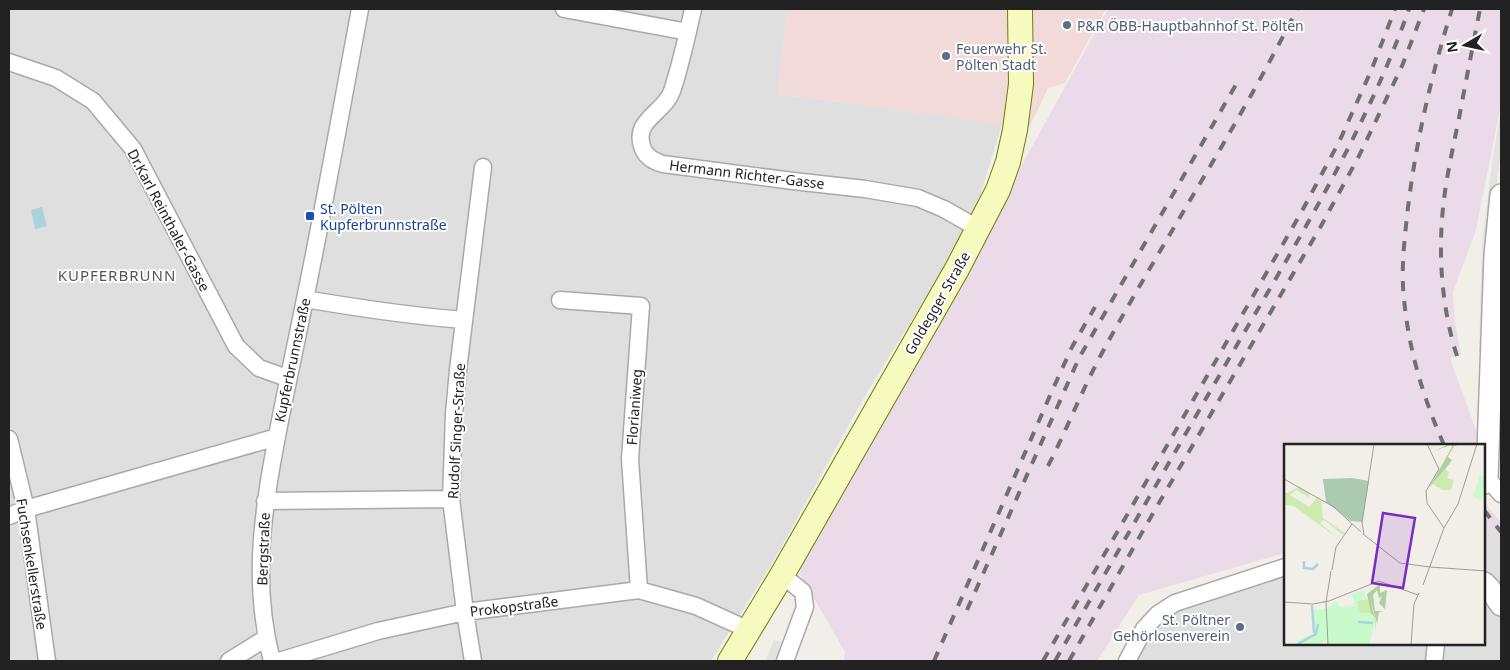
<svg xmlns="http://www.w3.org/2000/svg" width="1510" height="670" font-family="'Noto Sans',sans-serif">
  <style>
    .residential { fill: #e0dfdf }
    .commercial { fill: #f2dad9 }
    .industrial { fill: #ebdbe8 }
    .parking { fill: #e2e2e2 }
    .water { fill: #aad3df }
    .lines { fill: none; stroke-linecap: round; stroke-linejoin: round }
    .minor-casing { stroke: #a9a9a9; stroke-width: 19 }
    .tertiary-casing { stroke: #a9a9a9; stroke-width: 24 }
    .secondary-casing { stroke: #707d05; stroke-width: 26 }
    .minor { stroke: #fff; stroke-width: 16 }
    .tertiary { stroke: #fff; stroke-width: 21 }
    .secondary { stroke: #f7fabf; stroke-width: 24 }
    .rail { stroke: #707070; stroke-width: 4; stroke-dasharray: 10 10; stroke-linecap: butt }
    .service-dot { fill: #5c6f8a; stroke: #fff; stroke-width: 2 }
    .transit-dot { fill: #1a4fb4; stroke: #fff; stroke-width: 2 }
    .labels { text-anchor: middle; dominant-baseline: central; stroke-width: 4; stroke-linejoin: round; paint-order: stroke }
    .service-label { font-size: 14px; fill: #4e5e75; stroke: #fff; text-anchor: start }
    .street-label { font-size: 14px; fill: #222; stroke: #fff }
    .transit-label { font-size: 14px; fill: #164399; stroke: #fff; text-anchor: start }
    .neighbourhood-label { font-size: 15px; letter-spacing: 1px; fill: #555; stroke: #fff }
    .inset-river { fill: none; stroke: #aad3df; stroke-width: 2.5 }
    .inset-road { fill: none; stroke: #9f9d99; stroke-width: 1 }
    .view { fill: #7b2cbf; fill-opacity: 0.15; stroke: #7b2cbf; stroke-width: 2.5 }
    .inset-edge { fill: none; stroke: #222; stroke-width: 2.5 }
  </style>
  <rect width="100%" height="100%" fill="#f2efe9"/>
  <!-- residential -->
  <path class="residential" d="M9 9H787L778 94 1002 124 974 216 965 234 866 394 773 562 711 661H9Z
    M1484 519 1501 540V661H1134L1147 633 1177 610 1285 574V644H1484Z"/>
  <!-- commercial -->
  <path class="commercial" d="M787 9H1106L1065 83 1048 88 1029 128 778 94Z"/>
  <!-- industrial -->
  <path class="industrial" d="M1108 9H1501V104L1476 230 1453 292 1455 322 1461 355 1450 358 1477 433 1476 445H1285V553L1139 595 1097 661H844L845 652 800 574 802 564Z
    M1484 502 1501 523V540L1484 519Z"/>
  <!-- parking -->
  <path class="parking" d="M1501 108V152L1489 244 1485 362 1479 351 1482 244 1491 171Z
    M774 640 784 643 777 661H766Z"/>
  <!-- water -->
  <path class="water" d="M42 207 47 226 35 229 31 210Z"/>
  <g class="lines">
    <!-- minor casing -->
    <g class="minor-casing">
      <path id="minor" d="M564 9 688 32
        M693 9C687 36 681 64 672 91 665 113 631 120 643 149 647 158 654 161 663 164L793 181 865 189 918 198 944 209 979 229
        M9 62 56 78 93 101 133 149 236 346 259 368 287 378
        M305 299C358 308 410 316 464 320
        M560 300 641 306 630 459 639 590
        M9 439 26 509 47 661
        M1487 478 1501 494
        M265 501 451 499
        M9 516 26 509 277 437
        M782 575 803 592 805 607 785 661
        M229 661 266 638
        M272 661C253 588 261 521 275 447 284 398 295 349 305 299 325 203 342 105 360 9
        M279 661 378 631 465 612 639 590 696 606 749 630
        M473 661 465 612 451 499 454 414 458 370 483 167
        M1127 661 1144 629 1158 614 1175 603 1285 567
        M1434 661 1436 644"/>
    </g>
    <!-- tertiary casing -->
    <g class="tertiary-casing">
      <path id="tertiary" d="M1484 483 1487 478 1495 256 1501 195
        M1484 583 1490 589 1501 605"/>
    </g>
    <!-- secondary casing -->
    <g class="secondary-casing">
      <path id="secondary" d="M730 661 782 575 957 269 998 190 1008 162 1015 130 1021 84 1020 9"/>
    </g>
    <!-- minor -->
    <use href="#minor" class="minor"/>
    <!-- tertiary -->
    <use href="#tertiary" class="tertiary"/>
    <!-- secondary -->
    <use href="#secondary" class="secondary"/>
    <!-- rail -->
    <path class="rail" d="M1457 356C1442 309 1438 257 1443 208 1446 178 1453 148 1459 118 1466 81 1473 45 1480 9
      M1444 445C1423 397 1409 351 1404 299 1401 272 1404 244 1407 216 1415 145 1431 76 1452 9
      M1048 466C1067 429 1082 390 1102 353 1165 237 1238 127 1297 9
      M1484 510 1501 532
      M967 610 1079 358 1238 81
      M934 661 1052 391 1072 347 1095 307
      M1043 661 1302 211 1340 140 1371 71 1395 9
      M1055 661C1117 553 1179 445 1241 338 1303 232 1368 125 1409 9
      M1069 661 1156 508 1321 226 1359 156 1402 66 1424 9"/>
  </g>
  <!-- markers -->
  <g class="service-dot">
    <circle cx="1067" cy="25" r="5"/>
    <circle cx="946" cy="56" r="5"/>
    <circle cx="1240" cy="627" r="5"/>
  </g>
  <rect class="transit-dot" x="305" y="211" width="10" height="10" rx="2.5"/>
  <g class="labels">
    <!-- service labels -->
    <g class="service-label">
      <text x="1077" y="25">P&amp;R ÖBB-Hauptbahnhof St. Pölten</text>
      <text x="956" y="48">Feuerwehr St.<tspan x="956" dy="16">Pölten Stadt</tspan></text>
      <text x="1230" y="619" text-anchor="end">St. Pöltner<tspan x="1230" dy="16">Gehörlosenverein</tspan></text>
    </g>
    <!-- street labels -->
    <g class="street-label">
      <text transform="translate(747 174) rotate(7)">Hermann Richter-Gasse</text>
      <text transform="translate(169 220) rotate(62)">Dr.Karl Reinthaler-Gasse</text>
      <text transform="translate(937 303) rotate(-60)">Goldegger Straße</text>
      <text transform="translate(292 360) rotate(-78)">Kupferbrunnstraße</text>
      <text transform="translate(634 407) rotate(-86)">Florianiweg</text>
      <text transform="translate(456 431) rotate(-87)">Rudolf Singer-Straße</text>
      <text transform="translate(263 549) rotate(-88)">Bergstraße</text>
      <text transform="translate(32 564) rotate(81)">Fuchsenkellerstraße</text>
      <text transform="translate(514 606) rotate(-7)">Prokopstraße</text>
    </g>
    <!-- transit labels -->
    <g class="transit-label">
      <text x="320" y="208">St. Pölten<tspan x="320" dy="16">Kupferbrunnstraße</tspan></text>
    </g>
    <!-- neighbourhood labels -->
    <g class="neighbourhood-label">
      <text x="117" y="275">KUPFERBRUNN</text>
    </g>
  </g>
  <!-- overview -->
  <g transform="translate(1284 444)">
    <rect width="201" height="201" fill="#f2efe9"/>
    <path d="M161 25 165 28 163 34 170 36 167 46H158L149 40ZM14 43 26 50 24 53 12 46 6 51 25 63 33 54 37 56 39 74 61 89 59 91 40 76 36 79 56 96 10 62 0 61V48L4 49ZM86 153 92 177V187L90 175 87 170H76L73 157 84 155 90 171Z" fill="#cdebb0"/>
    <path d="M165 0H178L170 2 164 13 168 16 166 19 145 44 168 3 167 1 150 7ZM96 140V149L103 146 101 165 95 159 98 152 95 154 93 146 89 151 91 167H100L95 168 93 180 86 153 90 172 87 169 83 150Z" fill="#add19e"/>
    <path d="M68 34 85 37 78 78 67 77 42 58 39 35Z" fill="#aacbaf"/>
    <path d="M196 31 201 33 198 56 189 53ZM72 148 80 147 82 154 73 157 76 169H85L91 177 85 201H44L43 196 33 201H14L12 197 30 189 29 166 42 165 53 157 56 163 71 162 68 150Z" fill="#c8facc"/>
    <path class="inset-river" d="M20 117V124L29 125 34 120M28 161 30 189M74 178 89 179M14 200 32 190 34 180"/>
    <path class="inset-road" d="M143 0 155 25 142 47 143 59M0 35 50 63 77 88M143 59 160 84M174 60 193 0M79 90 116 119 146 123M80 90 78 79 90 0M146 123 202 127M48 126 52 103 68 80M139 141 160 84 174 60M0 158 29 160 45 157 95 137 134 151M44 201 42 158 47 127M127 201 130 160 135 149"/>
    <path class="view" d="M99 69 131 74 119 144 88 139Z"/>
    <rect width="201" height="201" class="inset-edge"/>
  </g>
  <!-- border -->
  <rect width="1510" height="670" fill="none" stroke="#222222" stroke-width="20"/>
  <!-- north arrow -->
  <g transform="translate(1465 45) rotate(261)" stroke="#ffffff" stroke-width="4" paint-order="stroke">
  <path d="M0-4L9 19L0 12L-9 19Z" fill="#222222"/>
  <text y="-8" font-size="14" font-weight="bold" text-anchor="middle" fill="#222222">N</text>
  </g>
</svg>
